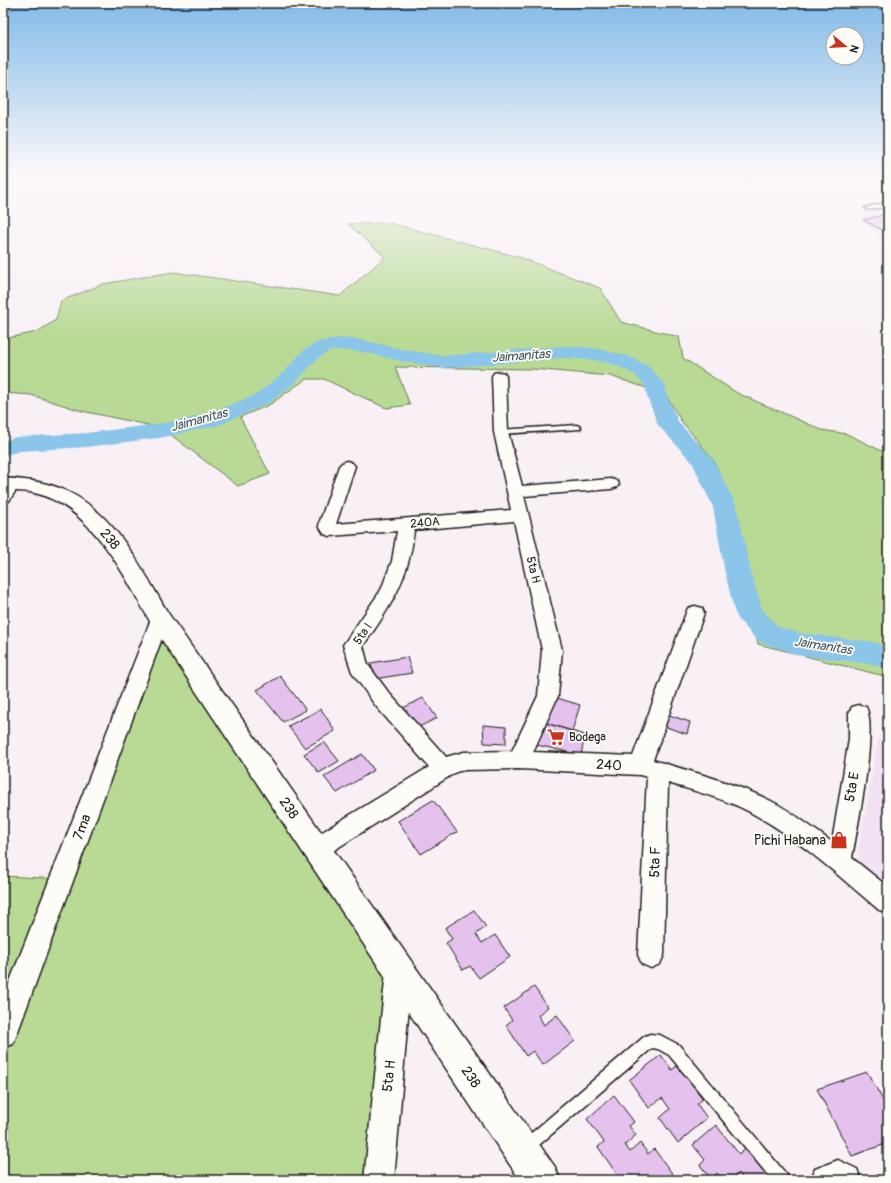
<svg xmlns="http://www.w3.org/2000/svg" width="891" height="1183" font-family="Pangolin,sans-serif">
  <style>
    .built { fill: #f2e2f3 }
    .green { fill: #b8da94; stroke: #6a7b58 }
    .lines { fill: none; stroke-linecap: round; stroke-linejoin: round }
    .river { fill: #8bc5ea; fill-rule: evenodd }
    .building { fill: #e5c2ed; stroke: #1c1c1c }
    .lane-casing { stroke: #1c1c1c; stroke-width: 3 }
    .street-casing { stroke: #1c1c1c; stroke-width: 3 }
    .secondary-casing { stroke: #1c1c1c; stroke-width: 3 }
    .lane { fill: #fdfcf7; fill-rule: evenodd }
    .street { fill: #fdfcf7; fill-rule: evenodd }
    .secondary { fill: #fdfcf7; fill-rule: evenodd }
    .labels { text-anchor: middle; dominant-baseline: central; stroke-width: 3.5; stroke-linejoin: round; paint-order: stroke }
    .street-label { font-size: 12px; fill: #1c1c1c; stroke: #fdfcf7 }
    .poi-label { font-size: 12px; fill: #1c1c1c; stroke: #fdfcf7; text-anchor: start }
    .water-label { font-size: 13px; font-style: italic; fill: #435764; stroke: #fdfcf7 }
    .near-street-label { font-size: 14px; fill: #1c1c1c; stroke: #fdfcf7 }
    .near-poi-label { font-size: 14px; fill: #1c1c1c; stroke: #fdfcf7; text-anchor: end }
  </style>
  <rect width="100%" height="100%" fill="#f8f0f5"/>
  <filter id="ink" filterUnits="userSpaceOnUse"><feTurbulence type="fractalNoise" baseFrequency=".025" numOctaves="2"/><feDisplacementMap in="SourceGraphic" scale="8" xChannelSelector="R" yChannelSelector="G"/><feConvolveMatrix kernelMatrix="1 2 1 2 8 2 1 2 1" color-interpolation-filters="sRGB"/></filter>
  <g filter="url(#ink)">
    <!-- built -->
    <path class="built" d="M888 207V242L850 216 863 213Z
      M878 739 888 742V883L857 861Z"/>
    <!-- green -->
    <path class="green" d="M389 223 519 257 600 288 621 322 679 337 683 358 737 393 822 430 847 434 888 454V677L758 644 742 583 734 508 714 461 682 422 665 394 610 376 532 369 395 367 410 405 386 408 324 379H306L269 405 240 417 270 474 238 486 162 428 82 411 31 395 3 393V339L37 332 56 320 61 301 103 284 173 272 340 296 385 257 348 224Z
      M160 619 399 971 379 1180H3V876L62 879Z"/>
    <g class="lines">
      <!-- river -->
      <path class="river" d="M340 338 363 340 401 349 443 356 563 346 594 348 628 356 648 366 665 385 667 396 679 423 713 459 737 507 751 573 762 609 778 627 799 633 873 642 888 647V669L872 664 798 655 758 641 739 620 735 613 725 573 713 507 692 462 658 425 647 396 645 386 634 374 615 365 594 360 563 358 443 368 401 361 363 352 340 350 330 351 318 358 296 382 269 403 219 425 159 438 86 447 20 451 3 456V441L17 437 86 433 159 424 205 415 255 395 282 374 304 350 318 342Z"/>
    </g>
    <!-- building -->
    <path class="building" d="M888 214V233L863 220Z
      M407 657 412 673 374 679 371 663Z
      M280 676 306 710 283 722 257 690Z
      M423 698 437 718 415 729 401 709Z
      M557 698 580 705 572 731 546 723Z
      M321 709 335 731 305 748 288 726Z
      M666 714 690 722 687 734 663 726Z
      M546 723 585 735 581 755 537 745Z
      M483 725 506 727V744L484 743Z
      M324 742 339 761 319 773 304 754Z
      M362 754 374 770 337 793 324 777Z
      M433 800 457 832 421 854 398 821Z
      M474 910 486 927 476 934 482 943 495 935 510 957 479 978 470 966 463 970 446 943 452 939 445 928Z
      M534 987 548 1007 538 1015 544 1025 557 1015 575 1041 543 1065 533 1051 526 1056 506 1025 512 1020 504 1008Z
      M661 1055 672 1070 678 1065 703 1099 697 1104 707 1118 678 1143 660 1118 670 1109 662 1098 649 1108 629 1080Z
      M867 1072 888 1109V1143L852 1156 817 1089Z
      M614 1095 634 1122 629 1126 636 1135 625 1145 630 1152 640 1143 648 1154 654 1149 677 1180H632L630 1178 627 1180H621L598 1147 604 1142 587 1119Z
      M716 1125 739 1154 746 1147 771 1180H744L739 1173 731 1180H723L717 1173 711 1179 700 1165 705 1160 693 1145Z"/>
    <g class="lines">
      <!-- lane casing -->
      <g class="lane-casing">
        <path id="lane" d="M745 174H753L746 176 744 175Z
          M888 202V206L868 210 865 208Z
          M577 425 581 427 580 429 501 434 497 432 501 430Z
          M650 1034 660 1035 679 1045 787 1175 790 1180H772L669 1055 658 1049 652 1048 532 1151 527 1153 522 1151 520 1146 522 1141 645 1036Z"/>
      </g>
      <!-- street casing -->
      <g class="street-casing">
        <path id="street" d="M499 372 504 373 506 376 508 432 522 486 611 479 617 481 619 484 617 487 611 489 524 496 562 650 558 696 533 752 633 756 686 613 688 608 695 606 702 608 704 613 653 760C692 772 733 782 771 801 793 812 812 828 832 842L849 739V713L852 707 859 705 866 707C878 730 857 828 852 858L888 887V914L879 910C840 877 801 841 757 816 730 800 698 792 668 783L664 955 660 964 651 968 642 964 638 955 647 777 640 775 519 769 464 770 456 772 325 856 317 859 309 856 305 848 309 840 429 767 375 705 352 672 343 645 381 590 392 561 397 531 330 536 324 534 319 526 320 521 339 466 342 463 347 461 352 463 355 466 336 524 511 510 494 432 492 376 494 373ZM514 521 542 650 538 696 512 751 464 752 446 757 389 693 368 665 363 646C390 608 410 577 414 530Z
          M12 479 18 481 20 484 9 501 3 502V485L6 481Z
          M160 612 167 614 169 619 17 1034 13 1044 3 1048V999L151 619 153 614Z
          M399 958 408 962 412 971 394 1180H364L386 971 390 962Z
          M838 1160 857 1169 861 1180H811L815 1169Z"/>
      </g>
      <!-- secondary casing -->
      <g class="secondary-casing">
        <path id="secondary" d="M3 478C24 480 46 481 66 491 115 513 142 569 168 613L555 1167 560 1180H520L152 625C125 577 91 503 30 492 22 491 12 491 3 490Z"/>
      </g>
      <!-- lane -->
      <use href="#lane" class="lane"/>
      <!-- street -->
      <use href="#street" class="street"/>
      <!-- secondary -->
      <use href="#secondary" class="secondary"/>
    </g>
  </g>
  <!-- sky -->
  <linearGradient id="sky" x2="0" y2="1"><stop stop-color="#83bbe9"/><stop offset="0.51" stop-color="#fcf8fa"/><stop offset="1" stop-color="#fcf8fa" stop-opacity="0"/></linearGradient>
  <rect width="891" height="340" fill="url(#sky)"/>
  <!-- icons -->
  <defs>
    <g id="supermarket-bare" transform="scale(1.38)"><path d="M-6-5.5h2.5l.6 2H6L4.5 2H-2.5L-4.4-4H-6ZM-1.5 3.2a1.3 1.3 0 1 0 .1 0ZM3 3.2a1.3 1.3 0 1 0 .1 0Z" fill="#c8321e" stroke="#fdfcf7" stroke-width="2.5" paint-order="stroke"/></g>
    <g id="shop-bare" transform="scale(1.38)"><path d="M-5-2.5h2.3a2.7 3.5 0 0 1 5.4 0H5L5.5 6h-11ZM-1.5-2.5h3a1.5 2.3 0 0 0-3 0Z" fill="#c8321e" stroke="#fdfcf7" stroke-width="2.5" paint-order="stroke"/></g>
  </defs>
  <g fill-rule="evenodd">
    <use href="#supermarket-bare" x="556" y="737"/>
    <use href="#shop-bare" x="839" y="840"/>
  </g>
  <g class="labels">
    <!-- street labels -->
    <g class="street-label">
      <text transform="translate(425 523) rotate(-5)">240A</text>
      <text transform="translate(533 570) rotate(77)">5ta H</text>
      <text transform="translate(363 634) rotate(-56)">5ta I</text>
    </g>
    <!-- poi labels -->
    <g class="poi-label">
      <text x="569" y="737">Bodega</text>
    </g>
    <!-- water labels -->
    <g class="water-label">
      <text transform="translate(521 356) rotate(-4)">Jaimanitas</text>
      <text transform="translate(199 420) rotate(-15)">Jaimanitas</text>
      <text transform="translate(823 646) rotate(9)">Jaimanitas</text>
    </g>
    <!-- near-street labels -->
    <g class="near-street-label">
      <text transform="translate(110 539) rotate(51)">238</text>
      <text transform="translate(609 765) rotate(3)">240</text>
      <text transform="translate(852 787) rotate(-80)">5ta E</text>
      <text transform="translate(289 808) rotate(56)">238</text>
      <text transform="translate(82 827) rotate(-69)">7ma</text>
      <text transform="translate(655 862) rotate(-88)">5ta F</text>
      <text transform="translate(389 1076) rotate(-84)">5ta H</text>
      <text transform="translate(471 1077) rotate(56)">238</text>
    </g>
    <!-- near-poi labels -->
    <g class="near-poi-label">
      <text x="826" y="840">Pichi Habana</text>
    </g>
  </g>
  <!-- margin -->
  <rect width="891" height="1183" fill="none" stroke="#fdfcf7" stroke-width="16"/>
  <rect x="8" y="8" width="875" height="1167" fill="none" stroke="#1c1c1c" stroke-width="1.5" filter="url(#ink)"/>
  <!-- north arrow -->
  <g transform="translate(845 46) rotate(108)"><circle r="19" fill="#fdfcf7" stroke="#a3a29f"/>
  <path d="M0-3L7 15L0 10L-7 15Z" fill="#c8321e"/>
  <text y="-6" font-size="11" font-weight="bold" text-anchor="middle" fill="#1c1c1c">N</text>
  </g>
</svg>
